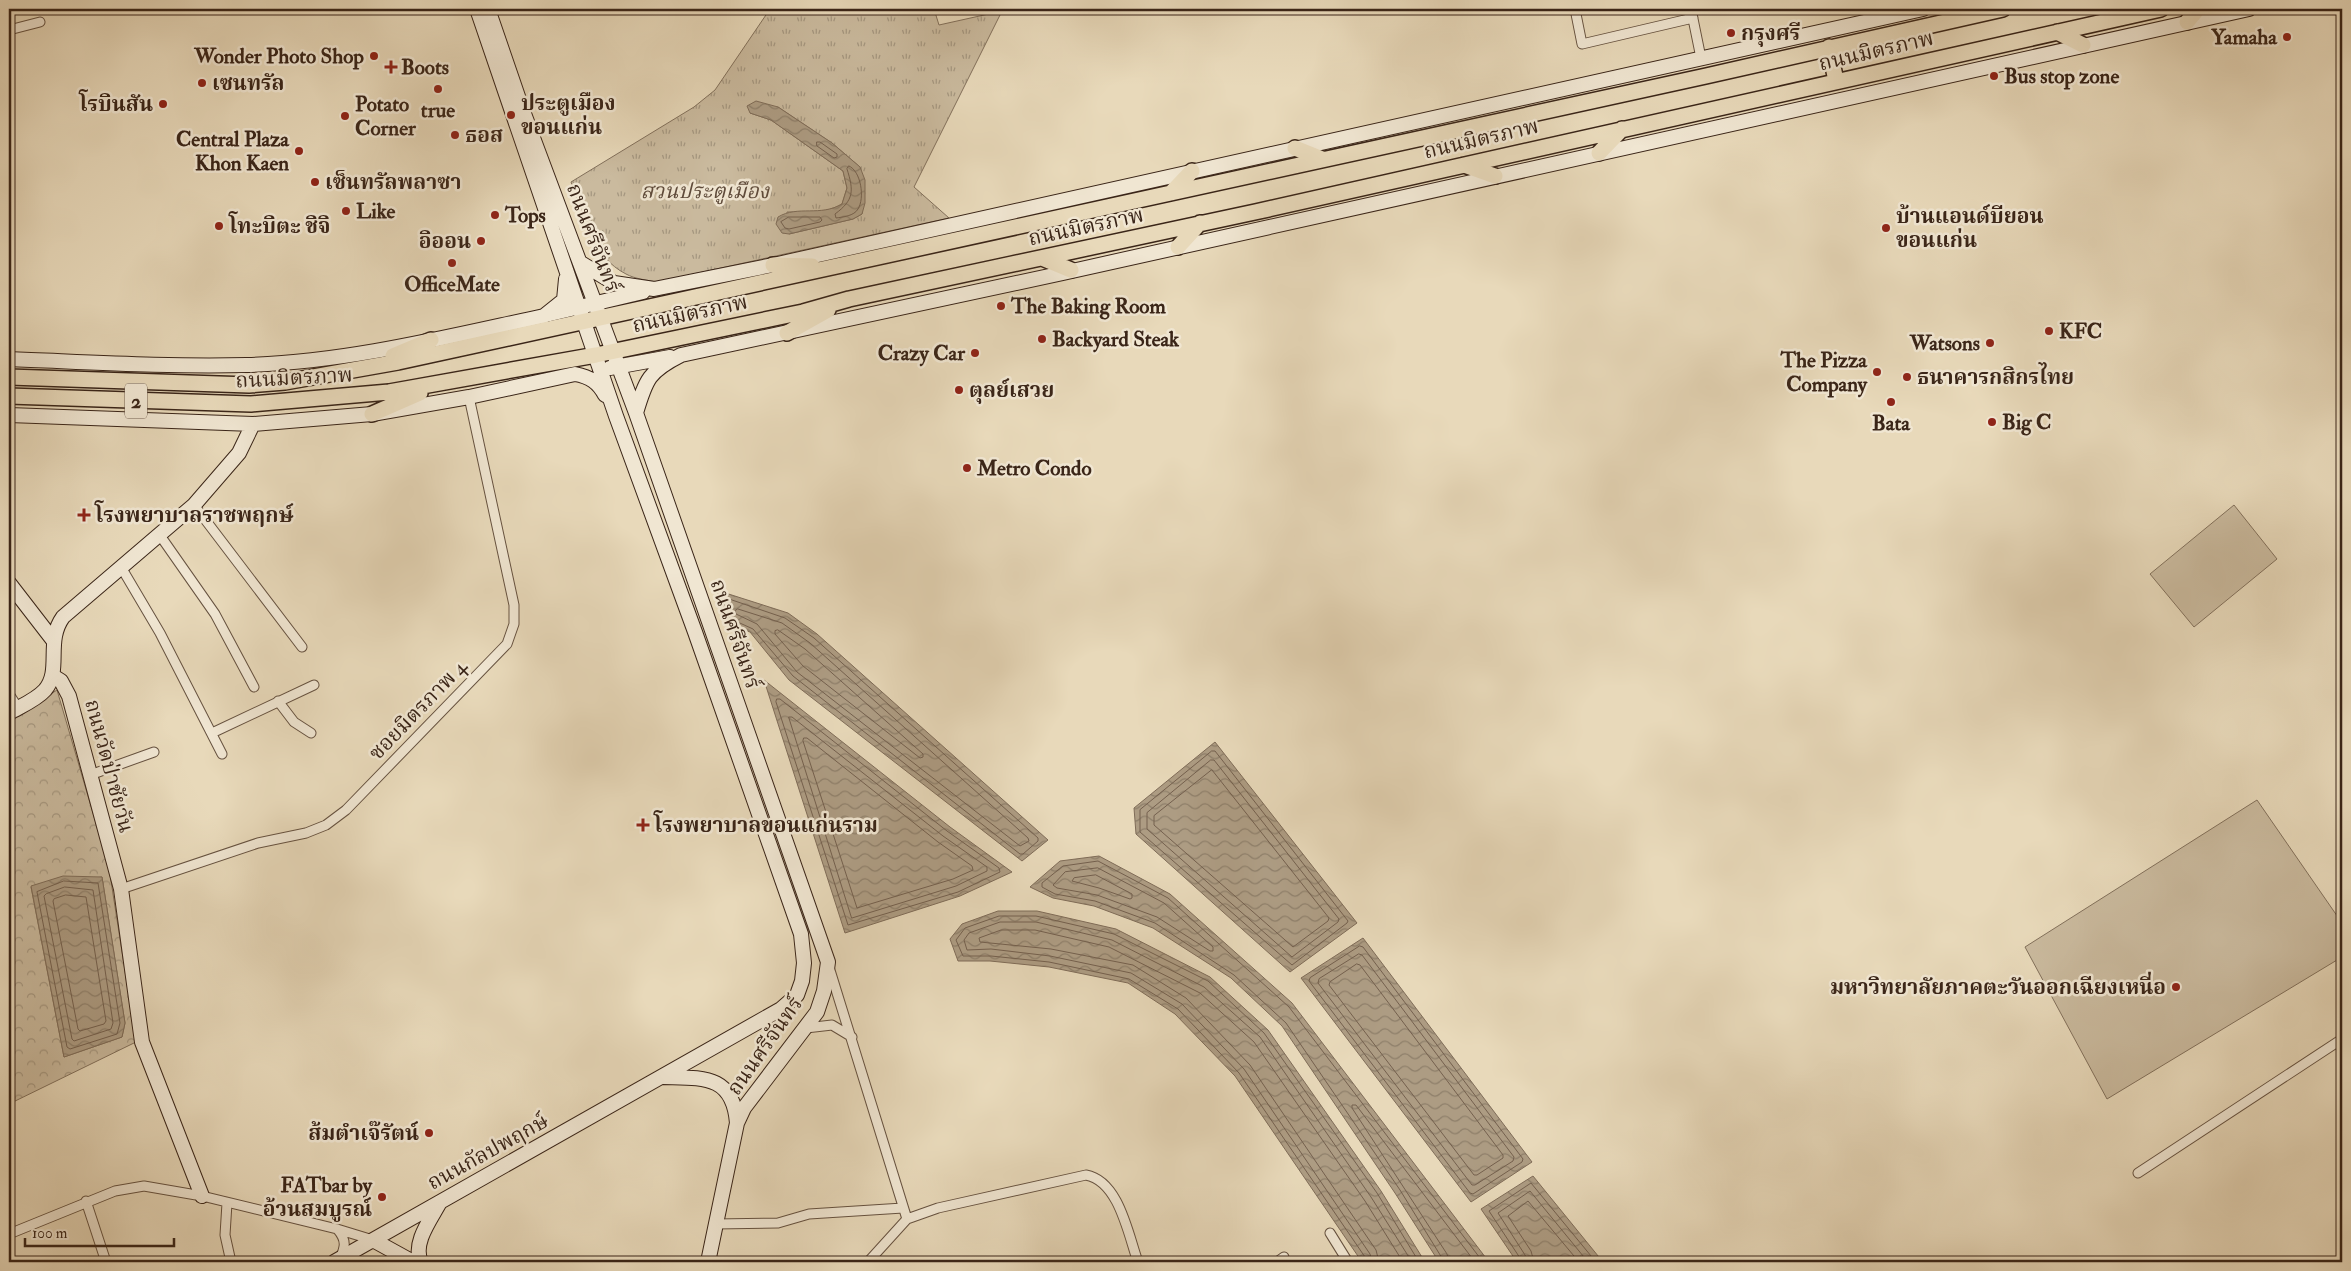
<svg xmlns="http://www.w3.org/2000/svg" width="2351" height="1271" font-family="'IM FELL Double Pica','Noto Serif Thai',serif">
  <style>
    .grass { fill: #caba9e; stroke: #82705b }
    .forest { fill: url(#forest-crowns); stroke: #82705b; fill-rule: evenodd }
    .park { fill: url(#park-tufts); stroke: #82705b; fill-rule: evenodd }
    .water { fill: url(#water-waves); stroke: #7f6c58 }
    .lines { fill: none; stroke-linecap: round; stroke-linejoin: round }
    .shore { stroke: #74604e; stroke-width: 1 }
    .street-casing { stroke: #665240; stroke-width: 11 }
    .secondary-casing { stroke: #3a2518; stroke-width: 16 }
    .primary-casing { stroke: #3a2518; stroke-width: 18 }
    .street { stroke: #f0e6d2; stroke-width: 9 }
    .secondary { stroke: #f0e6d2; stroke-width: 14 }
    .primary { stroke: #e8d9ba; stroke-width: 15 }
    .poi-dot { fill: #8f2418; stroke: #f0e6d2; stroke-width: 2 }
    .labels { text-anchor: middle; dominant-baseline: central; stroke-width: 5; stroke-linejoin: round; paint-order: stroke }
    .shield { fill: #f0e6d2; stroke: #715f50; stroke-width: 1 }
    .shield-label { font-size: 20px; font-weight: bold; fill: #3a2518 }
    .poi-label { font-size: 21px; font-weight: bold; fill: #3a2518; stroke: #f0e6d2; text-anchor: start }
    .street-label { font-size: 21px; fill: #3a2518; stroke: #f0e6d2 }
    .park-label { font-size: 21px; font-style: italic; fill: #5e4a3a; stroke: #f0e6d2 }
  </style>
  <defs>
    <pattern id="forest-crowns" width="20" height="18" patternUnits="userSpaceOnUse" patternTransform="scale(1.25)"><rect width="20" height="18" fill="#caba9e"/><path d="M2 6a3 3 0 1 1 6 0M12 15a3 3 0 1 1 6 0" fill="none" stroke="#a59780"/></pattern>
    <pattern id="park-tufts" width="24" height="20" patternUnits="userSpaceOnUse" patternTransform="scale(1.25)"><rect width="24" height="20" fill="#caba9e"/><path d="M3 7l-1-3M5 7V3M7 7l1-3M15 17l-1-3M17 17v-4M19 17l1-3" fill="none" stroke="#a59780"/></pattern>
    <pattern id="water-waves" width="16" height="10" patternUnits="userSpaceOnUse" patternTransform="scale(1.25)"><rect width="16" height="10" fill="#ad9c83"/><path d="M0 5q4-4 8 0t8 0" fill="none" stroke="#8e7f6a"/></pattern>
  </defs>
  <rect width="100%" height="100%" fill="#e8d9ba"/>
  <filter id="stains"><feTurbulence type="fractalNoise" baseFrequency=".004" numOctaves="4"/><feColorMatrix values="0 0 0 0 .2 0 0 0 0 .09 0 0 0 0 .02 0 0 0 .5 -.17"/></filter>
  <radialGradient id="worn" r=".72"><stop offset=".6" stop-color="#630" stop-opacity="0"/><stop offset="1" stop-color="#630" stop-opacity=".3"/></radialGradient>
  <!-- grass -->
  <path class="grass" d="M2234 505 2277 559 2194 627 2150 574Z
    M2257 800 2342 923V957L2107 1099 2025 947Z"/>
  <!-- forest -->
  <path class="forest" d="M57 690 109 868 136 1042 9 1104V721ZM102 877 125 1023 122 1037 64 1057 31 887Z"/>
  <!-- park -->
  <path class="park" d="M770 9H934L939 25 1002 11 914 187 949 218 657 282C647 280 635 279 626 274 592 257 584 216 571 182L694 107 715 90ZM778 107 832 143 860 167 862 214 853 219 789 234 787 212C807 212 825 214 842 204L847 188 843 171 771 120 750 113Z"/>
  <!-- water -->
  <path class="water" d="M756 101 778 107 832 143 860 167 865 180V203L862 214 853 219 789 234 782 233 776 224 778 217C798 205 820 217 842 204L847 188 843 171 771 120 750 113 747 106Z
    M716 590 788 613 817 634 1048 840 1022 861 789 680 750 632 727 623Z
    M764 680 950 827 1012 872 960 896 845 933Z
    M1215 742 1357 923 1290 972 1136 834 1134 808Z
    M1099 856 1170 894 1292 1003 1489 1262H1439L1395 1193 1282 1026 1231 978 1153 928 1094 906 1053 898 1030 887 1060 861Z
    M63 876 102 877 125 1023 122 1037 64 1057 31 886Z
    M998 911H1037L1116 929 1210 977 1268 1030 1381 1191 1425 1262H1362L1235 1076 1175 1014 1128 983 1049 967 990 961H958L950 939 962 924Z
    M1363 938 1532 1162 1471 1202 1301 978Z
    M1533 1176 1603 1262H1517L1481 1209Z"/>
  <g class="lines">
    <!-- shore -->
    <path class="shore" d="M817 142H820L837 154V157L834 158 817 146Z
      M849 166C861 171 865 198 858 209 854 216 843 217 836 218L835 214C854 200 854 191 847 169Z
      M789 217H820L822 220 820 222 789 229 785 228 781 222Z
      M729 599 785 618 814 638 1038 838V841L1023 854H1020L793 676 753 629 731 619 725 602Z
      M738 609 782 623 810 643 1028 838 1029 841 1020 846 797 672 757 624 736 614 735 611Z
      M778 630 805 649 923 754V757L920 758 803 666 775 634V631Z
      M777 699H780L947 831 999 868 1000 872 958 892 848 925 776 702Z
      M789 717H792L943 836 987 867V871L956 886 852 918Z
      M804 738H807L938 842 972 866 973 870 953 879 857 908 803 741Z
      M1212 751H1215L1348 921 1347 923 1292 965 1140 832V810Z
      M1211 760H1214L1339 919 1338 922 1292 957 1147 829V813Z
      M1212 770 1329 918 1328 921 1293 947 1154 825V816Z
      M1098 868 1164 903 1213 947V951H1210L1157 917 1097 895 1057 888 1053 885 1065 872Z
      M1096 875 1132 894V898L1130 899 1099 888 1072 881 1074 878Z
      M64 881 98 883 120 1023 117 1034 70 1049 67 1047 37 892Z
      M65 887 93 890 113 1023 111 1029 74 1041 72 1039 44 896 46 894Z
      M66 895 86 897 106 1021 104 1024 80 1031 78 1029 53 901 54 899Z
      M1360 946 1363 947 1523 1159 1522 1162 1473 1194 1470 1193 1309 981 1310 978Z
      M1359 954 1362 955 1514 1157 1513 1161 1475 1185H1472L1318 983 1319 979Z
      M1357 964 1360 965 1503 1155V1158L1477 1175H1474L1329 985 1330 982Z
      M1365 1262V1257L1239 1073 1178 1009 1129 979 1049 962 991 956H963L956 940 965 928 999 916H1036L1114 934 1208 981 1264 1033 1377 1193 1419 1262
      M1372 1262 1370 1254 1244 1069 1182 1004 1131 973 1050 956 991 949 967 950 964 940 969 933 1000 922H1036L1112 940 1204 987 1260 1037 1371 1197 1412 1262
      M1379 1262 1376 1250 1250 1065 1186 998 1133 965 1051 949 980 942 979 938 1001 930H1035L1109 947 1200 993 1254 1042 1365 1201 1403 1262
      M1443 1262 1442 1258 1400 1190 1286 1023 1234 975 1155 923 1095 901 1055 894 1042 887V883L1063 866 1098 861 1168 898 1289 1007 1483 1262
      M1449 1262 1447 1254 1352 1108V1105H1356L1475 1262
      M1520 1262V1258L1489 1211 1531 1183 1596 1262
      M1527 1262 1525 1255 1498 1213 1530 1191 1588 1262
      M1534 1262 1531 1251 1508 1216 1528 1201 1579 1262"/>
    <!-- street casing -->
    <g class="street-casing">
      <path id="street" d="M1575 9 1582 44 1693 18
        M1691 9 1701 58
        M9 30 40 22
        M194 505 302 647
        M159 534 215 614 254 687
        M121 567 160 633 222 754
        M9 694 18 708
        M278 701 294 722 311 733
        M212 733 314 685
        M90 775 154 752
        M121 889 258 843 306 833 326 825 346 810 507 644 514 624V605L469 397
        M829 967 907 1219
        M806 1028 832 1025 852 1037
        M2138 1173 2342 1039
        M86 1201 106 1262
        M227 1203 225 1235 231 1262
        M715 1224 778 1223 809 1214 903 1208
        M338 1230C347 1241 345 1247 340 1259
        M1330 1233 1348 1262
        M9 1234 115 1191 144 1186 202 1196 337 1229 373 1240
        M868 1262 907 1219 938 1208 1086 1175C1119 1181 1128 1234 1138 1262
        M1277 1262 1284 1257"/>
    </g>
    <!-- secondary casing -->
    <g class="secondary-casing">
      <path id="secondary" d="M488 9 523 111 636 413 828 962 824 991 817 1012 744 1108 737 1123 708 1262
        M581 263 614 283 654 289 773 265 1923 9
        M550 314 643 292
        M9 359C88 362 167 367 247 365 347 362 446 337 544 316L564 300 566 279
        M610 368 670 357
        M636 413C646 379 649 371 681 355L1063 273 2249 9
        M9 415 253 424 372 414 469 397 575 374C590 377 598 382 605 395
        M9 583 53 640
        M53 676 61 681 69 696 121 889 142 1042 202 1196
        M9 713C21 706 36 700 45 690 62 670 45 642 63 617L194 505 239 453 253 424
        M663 1077C702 1078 733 1074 737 1123
        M373 1240 413 1262
        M334 1262 781 1009 797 995 802 981 804 963 801 934 695 632 616 416 477 9
        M421 1262C412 1243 431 1219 440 1202"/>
    </g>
    <!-- primary casing -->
    <g class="primary-casing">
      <path id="primary" d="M2187 22 2198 9
        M2057 32 2083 45
        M1829 47 1836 81
        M1295 148 1322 159
        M1599 153 1622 129
        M1464 165 1495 176
        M1171 193 1192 171
        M1178 247 1200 223
        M1042 258 1071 270
        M773 265 812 266
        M787 333 828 310
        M393 356 431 340
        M9 377 249 385 285 382 398 362 1706 76 2003 9
        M9 396 251 404 389 392 596 355 803 312 849 299 1255 212 2161 9
        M372 414 420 393"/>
    </g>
    <!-- street -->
    <use href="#street" class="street"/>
    <!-- secondary -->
    <use href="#secondary" class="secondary"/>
    <!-- primary -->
    <use href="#primary" class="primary"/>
  </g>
  <!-- markers -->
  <g class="poi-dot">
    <circle cx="1731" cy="33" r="5"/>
    <circle cx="2287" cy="37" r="5"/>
    <circle cx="374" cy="56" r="5"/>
    <path d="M388.5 59.5h5v5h5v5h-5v5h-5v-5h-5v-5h5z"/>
    <circle cx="1994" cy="76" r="5"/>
    <circle cx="202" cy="83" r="5"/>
    <circle cx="438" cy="89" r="5"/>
    <circle cx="163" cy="104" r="5"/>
    <circle cx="511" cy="115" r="5"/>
    <circle cx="345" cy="116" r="5"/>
    <circle cx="455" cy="135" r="5"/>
    <circle cx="299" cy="151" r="5"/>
    <circle cx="315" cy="182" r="5"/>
    <circle cx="346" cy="211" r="5"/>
    <circle cx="495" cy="215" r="5"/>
    <circle cx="219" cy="226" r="5"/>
    <circle cx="1886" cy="228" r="5"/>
    <circle cx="481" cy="241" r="5"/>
    <circle cx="452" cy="263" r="5"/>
    <circle cx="1001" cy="306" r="5"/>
    <circle cx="2049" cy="331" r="5"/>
    <circle cx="1042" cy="339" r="5"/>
    <circle cx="1990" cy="343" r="5"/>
    <circle cx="975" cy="353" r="5"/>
    <circle cx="1877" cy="372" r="5"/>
    <circle cx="1907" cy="377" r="5"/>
    <circle cx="959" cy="390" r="5"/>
    <circle cx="1891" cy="402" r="5"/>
    <circle cx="1992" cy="422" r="5"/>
    <circle cx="967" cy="468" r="5"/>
    <path d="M81.5 507.5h5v5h5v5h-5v5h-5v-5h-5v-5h5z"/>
    <path d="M640.5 817.5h5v5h5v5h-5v5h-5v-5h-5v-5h5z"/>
    <circle cx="2176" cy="987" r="5"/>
    <circle cx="429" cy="1133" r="5"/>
    <circle cx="382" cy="1197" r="5"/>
  </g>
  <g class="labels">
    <!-- shield labels -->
    <rect class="shield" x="125" y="383.5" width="22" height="35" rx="4"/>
    <g class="shield-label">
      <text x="136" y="401">2</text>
    </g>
    <!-- poi labels -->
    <g class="poi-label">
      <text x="1741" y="33">กรุงศรี</text>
      <text x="2277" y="37" text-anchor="end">Yamaha</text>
      <text x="364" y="56" text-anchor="end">Wonder Photo Shop</text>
      <text x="401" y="67">Boots</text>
      <text x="2004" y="76">Bus stop zone</text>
      <text x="212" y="83">เซนทรัล</text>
      <text x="521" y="103">ประตูเมือง<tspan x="521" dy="24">ขอนแก่น</tspan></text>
      <text x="153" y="104" text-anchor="end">โรบินสัน</text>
      <text x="355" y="104">Potato<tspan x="355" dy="24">Corner</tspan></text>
      <text x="438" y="110" text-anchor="middle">true</text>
      <text x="465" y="135">ธอส</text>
      <text x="289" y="139" text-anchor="end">Central Plaza<tspan x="289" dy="24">Khon Kaen</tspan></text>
      <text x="325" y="182">เซ็นทรัลพลาซา</text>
      <text x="356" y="211">Like</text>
      <text x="505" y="215">Tops</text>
      <text x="1896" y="216">บ้านแอนด์บียอน<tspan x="1896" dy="24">ขอนแก่น</tspan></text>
      <text x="229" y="226">โทะบิตะ ชิจิ</text>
      <text x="471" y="241" text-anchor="end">อิออน</text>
      <text x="452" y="284" text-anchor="middle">OfficeMate</text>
      <text x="1011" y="306">The Baking Room</text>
      <text x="2059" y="331">KFC</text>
      <text x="1052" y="339">Backyard Steak</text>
      <text x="1980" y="343" text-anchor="end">Watsons</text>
      <text x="965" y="353" text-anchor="end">Crazy Car</text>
      <text x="1867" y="360" text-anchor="end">The Pizza<tspan x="1867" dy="24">Company</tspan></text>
      <text x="1917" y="377">ธนาคารกสิกรไทย</text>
      <text x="969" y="390">ตุลย์เสวย</text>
      <text x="2002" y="422">Big C</text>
      <text x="1891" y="423" text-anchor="middle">Bata</text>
      <text x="977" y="468">Metro Condo</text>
      <text x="95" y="515">โรงพยาบาลราชพฤกษ์</text>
      <text x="654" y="825">โรงพยาบาลขอนแก่นราม</text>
      <text x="2166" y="987" text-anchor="end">มหาวิทยาลัยภาคตะวันออกเฉียงเหนี่อ</text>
      <text x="419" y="1133" text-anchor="end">ส้มตำเจ๊รัตน์</text>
      <text x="372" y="1185" text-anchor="end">FATbar by<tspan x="372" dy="24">อ้วนสมบูรณ์</tspan></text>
    </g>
    <!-- street labels -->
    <g class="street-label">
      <text transform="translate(1876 51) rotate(-13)">ถนนมิตรภาพ</text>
      <text transform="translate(1481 139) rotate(-13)">ถนนมิตรภาพ</text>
      <text transform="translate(1086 227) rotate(-12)">ถนนมิตรภาพ</text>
      <text transform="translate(593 238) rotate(69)">ถนนศรีจันทร์</text>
      <text transform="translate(690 314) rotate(-12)">ถนนมิตรภาพ</text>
      <text transform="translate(294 378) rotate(-3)">ถนนมิตรภาพ</text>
      <text transform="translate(735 634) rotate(71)">ถนนศรีจันทร์</text>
      <text transform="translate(418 710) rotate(-46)">ซอยมิตรภาพ 4</text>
      <text transform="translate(109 766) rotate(75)">ถนนวัดป่าชัยวัน</text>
      <text transform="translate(765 1046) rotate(-55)">ถนนศรีจันทร์</text>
      <text transform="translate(488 1152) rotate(-29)">ถนนกัลปพฤกษ์</text>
    </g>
    <!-- park labels -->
    <g class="park-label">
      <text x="705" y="191">สวนประตูเมือง</text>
    </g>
  </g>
  <!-- margin -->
  <rect width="2351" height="1271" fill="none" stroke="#e8d9ba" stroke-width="30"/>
  <rect x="10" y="10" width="2331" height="1251" fill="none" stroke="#3a2518" stroke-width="2.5"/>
  <rect x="15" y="15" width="2321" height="1241" fill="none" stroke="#3a2518"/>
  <!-- scale -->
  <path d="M25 1238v8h149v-8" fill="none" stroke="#3a2518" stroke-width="2.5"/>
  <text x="32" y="1238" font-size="15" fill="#3a2518" stroke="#f0e6d2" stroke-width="4" paint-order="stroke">100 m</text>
  <rect width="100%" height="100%" filter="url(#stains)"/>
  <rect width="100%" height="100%" fill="url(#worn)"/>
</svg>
